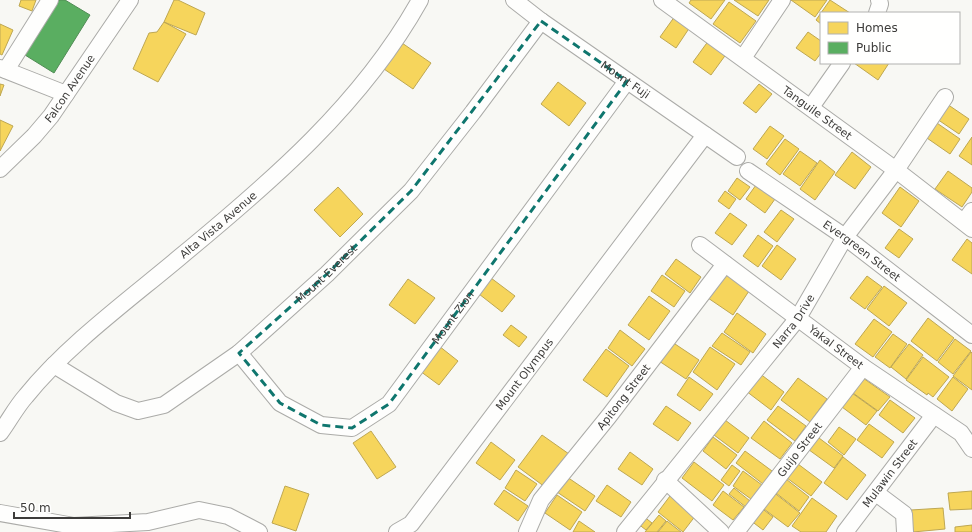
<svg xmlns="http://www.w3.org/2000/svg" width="972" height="532" font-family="'DejaVu Sans',sans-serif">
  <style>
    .homes { fill: #f6d55c; stroke: #bea752 }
    .public { fill: #5aae61; stroke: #518c55 }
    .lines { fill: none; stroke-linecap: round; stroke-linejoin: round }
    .minor-casing { stroke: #ababa8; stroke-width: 18 }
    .minor { stroke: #fefefd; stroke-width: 16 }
    .marked { fill: none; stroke: #0f766e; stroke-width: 3; stroke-dasharray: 8 5; stroke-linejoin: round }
    .labels { text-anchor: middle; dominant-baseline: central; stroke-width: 4; stroke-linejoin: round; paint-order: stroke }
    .street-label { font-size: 11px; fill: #3d3c3a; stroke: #fffffe }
  </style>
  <rect width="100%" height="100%" fill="#f8f8f4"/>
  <!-- homes -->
  <path class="homes" d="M21 0H36L32 11 19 6Z
    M174 0H178L205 13 196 35 164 22Z
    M691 0H725L711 19 689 3Z
    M734 0H769L758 16Z
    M791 0H827L815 17Z
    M830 0 850 13H821V24L816 20Z
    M729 2 756 21 740 43 713 24Z
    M675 16 690 27 676 48 660 37Z
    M164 22 186 34 158 82 133 69 149 33 157 32Z
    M0 24 13 30 2 55 0 54Z
    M808 32 821 41V53L815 61 796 48Z
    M709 40 727 53 711 75 693 62Z
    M402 43 431 63 413 89 384 69Z
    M854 63H889L878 80Z
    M558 82 586 103 569 126 541 104Z
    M0 84 4 85 0 96Z
    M759 84 772 94 756 113 743 103Z
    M944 102 969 119 959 134 934 117Z
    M0 120 13 126 0 151Z
    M934 121 960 139 950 154 924 136Z
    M770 126 784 136 767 159 753 149Z
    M972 137V165L959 156Z
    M785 139 799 149 780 175 766 164Z
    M800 151 817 163 800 186 783 174Z
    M852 152 871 167 855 189 835 175Z
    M820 160 835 172 815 200 800 189Z
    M948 171 972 188V192L962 207 935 189Z
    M737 178 750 187 740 200 728 191Z
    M756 185 775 199 765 213 746 199Z
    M338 187 363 214 340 237 314 210Z
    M900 187 919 201 901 227 882 213Z
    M725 191 736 199 729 209 718 201Z
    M781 210 794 219 777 242 764 232Z
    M730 213 747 225 732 245 715 233Z
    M899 229 913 239 899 258 885 248Z
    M758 235 773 246 758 267 743 256Z
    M967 239 972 243V274L952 260Z
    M777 245 796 259 781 280 762 266Z
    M676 259 701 277 690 293 665 274Z
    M727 271 751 288 733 315 708 298Z
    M662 275 685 291 674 307 651 291Z
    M867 276 882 287 865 309 850 298Z
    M491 278 515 296 502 312 479 294Z
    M408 279 435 298 415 324 389 305Z
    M884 286 907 303 889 326 867 309Z
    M649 296 670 311 649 340 628 325Z
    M737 313 766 334 753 353 724 332Z
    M928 318 954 338 937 361 911 341Z
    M874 319 892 332 873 357 855 344Z
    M511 325 527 337 519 347 503 335Z
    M620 330 645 349 632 366 608 348Z
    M722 333 750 352 741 365 712 346Z
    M893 334 907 344 890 368 875 357Z
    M955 339 971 351 953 374 938 362Z
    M672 342 699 360 686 379 659 361Z
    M909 344 923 355 906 379 891 367Z
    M439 346 458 361 439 385 420 371Z
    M710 347 735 364 717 390 693 372Z
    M606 349 629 366 607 397 583 380Z
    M971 352 972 353V390L953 376Z
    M923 357 949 377 933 397 928 393 927 395 906 380Z
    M759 373 784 392 771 410 746 391Z
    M689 377 713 394 700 411 677 395Z
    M953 377 968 389 952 411 937 399Z
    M798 378 827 399 810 422 781 400Z
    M863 378 890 397 878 411 853 393Z
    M852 393 877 411 866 425 842 407Z
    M890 400 915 418 903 433 879 415Z
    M666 406 691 423 678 441 653 424Z
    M778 406 806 426 795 441 767 420Z
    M725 420 749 438 738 453 714 435Z
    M764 421 792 443 780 459 751 438Z
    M869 424 894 442 882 458 857 440Z
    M839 427 856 439 844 455 828 442Z
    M371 431 396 467 377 479 353 443Z
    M542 435 569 454 545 487 518 467Z
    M815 435 843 456 834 468 805 447Z
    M713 437 737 455 726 469 703 451Z
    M491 442 515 460 500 480 476 463Z
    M745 451 772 471 763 484 736 463Z
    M630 452 653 469 642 485 618 469Z
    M843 457 866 475 847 500 824 483Z
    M794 461 822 482 811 496 783 475Z
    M694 462 724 485 712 501 682 478Z
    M732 465 740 471 729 486 721 480Z
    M516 470 537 484 525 501 505 488Z
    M743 471 762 485 751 499 733 486Z
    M567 477 595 496 585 511 557 492Z
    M786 479 809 497 799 511 776 493Z
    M607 485 631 502 621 517 596 501Z
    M285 486 309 494 296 531 272 523Z
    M734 488 750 501 746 507 729 494Z
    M504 490 528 506 518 521 494 504Z
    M723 491 744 507 733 520 713 505Z
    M772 491 800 513 788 527 760 506Z
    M972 491V509L950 510 948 493Z
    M557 495 582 512 570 530 545 513Z
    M670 496 696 515 683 532 658 512Z
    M812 498 837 516 826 532H801L792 526Z
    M760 507 773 517 763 530 750 520Z
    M943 508 945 529 913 532 911 510Z
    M659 515 666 521 657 532H645Z
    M643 516 652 523 646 530 637 523Z
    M579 521 595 532H573Z
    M667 521 681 532H658Z
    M972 525V532H955V527Z"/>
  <!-- public -->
  <path class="public" d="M59 0H65L90 15 54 73 25 55Z"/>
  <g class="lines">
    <!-- minor casing -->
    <g class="minor-casing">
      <g id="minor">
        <path id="s1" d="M514 0 541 21 737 157"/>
        <path id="s2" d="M662 0 896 170 972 229"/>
        <path d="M877 13 880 4 879 0"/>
        <path d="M743 58 782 0"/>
        <path d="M0 68 66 94"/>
        <path d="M6 70 50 0"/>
        <path d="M811 107 842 63"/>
        <path id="s3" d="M0 169 34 136 51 116 130 0"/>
        <path id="s4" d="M748 171 845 237 972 335"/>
        <path d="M964 222 972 211"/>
        <path id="s5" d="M700 245 863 367 961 433 972 449"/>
        <path id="s6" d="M239 353 280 403 321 425 352 428 389 404 627 81"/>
        <path id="s7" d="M54 365 116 403 138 411 164 405 239 353 327 274 411 191 473 112 541 21"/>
        <path id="s8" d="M0 433C9 421 16 407 26 396 67 345 130 299 180 257 271 182 362 104 420 0"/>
        <path d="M665 480 721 532"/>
        <path d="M876 493 904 514 905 532"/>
        <path d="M0 513 74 526 148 522 199 510 228 516 259 532"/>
        <path id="s9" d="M397 532 411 524 705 135"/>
        <path id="s10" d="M527 532 541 500 609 416 725 264"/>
        <path id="s11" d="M625 532 798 318 845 237 896 170 945 97"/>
        <path id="s12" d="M736 532 863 367"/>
        <path id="s13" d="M845 532 934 415"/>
      </g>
    </g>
    <!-- minor -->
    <use href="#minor" class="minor"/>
  </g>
  <!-- marked area -->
  <path class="marked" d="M541 21 627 81 389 404 352 428 321 425 280 403 239 353 327 274 411 191Z"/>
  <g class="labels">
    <!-- street labels -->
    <g class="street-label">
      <text stroke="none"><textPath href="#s1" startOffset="137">Mount Fuji</textPath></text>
      <text stroke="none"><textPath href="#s3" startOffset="107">Falcon Avenue</textPath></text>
      <text stroke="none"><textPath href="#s2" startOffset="192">Tanguile Street</textPath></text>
      <text stroke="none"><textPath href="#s8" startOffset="303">Alta Vista Avenue</textPath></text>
      <text stroke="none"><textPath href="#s4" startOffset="139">Evergreen Street</textPath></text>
      <text stroke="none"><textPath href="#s7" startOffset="332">Mount Everest</textPath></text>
      <text stroke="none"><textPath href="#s6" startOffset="294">Mount Zion</textPath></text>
      <text stroke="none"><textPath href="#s11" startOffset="270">Narra Drive</textPath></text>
      <text stroke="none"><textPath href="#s5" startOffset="170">Yakal Street</textPath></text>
      <text stroke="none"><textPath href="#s9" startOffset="204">Mount Olympus</textPath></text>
      <text stroke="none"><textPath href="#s10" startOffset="167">Apitong Street</textPath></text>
      <text stroke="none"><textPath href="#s12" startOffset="104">Guijo Street</textPath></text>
      <text stroke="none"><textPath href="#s13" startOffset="74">Mulawin Street</textPath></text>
    </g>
  </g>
  <!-- legend -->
  <rect x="820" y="12" width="140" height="52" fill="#fffffe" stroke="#b1b1b0"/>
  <rect x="828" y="22" width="20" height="12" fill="#f6d55c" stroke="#b1b1b0"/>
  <text x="856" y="32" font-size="12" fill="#3d3c3a">Homes</text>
  <rect x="828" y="42" width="20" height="12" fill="#5aae61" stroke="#b1b1b0"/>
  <text x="856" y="52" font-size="12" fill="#3d3c3a">Public</text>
  <!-- scale -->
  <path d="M14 512v6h116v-6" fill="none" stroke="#3d3c3a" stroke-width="2"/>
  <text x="20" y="512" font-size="12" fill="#3d3c3a" stroke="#fffffe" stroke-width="3" paint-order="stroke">50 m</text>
</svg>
